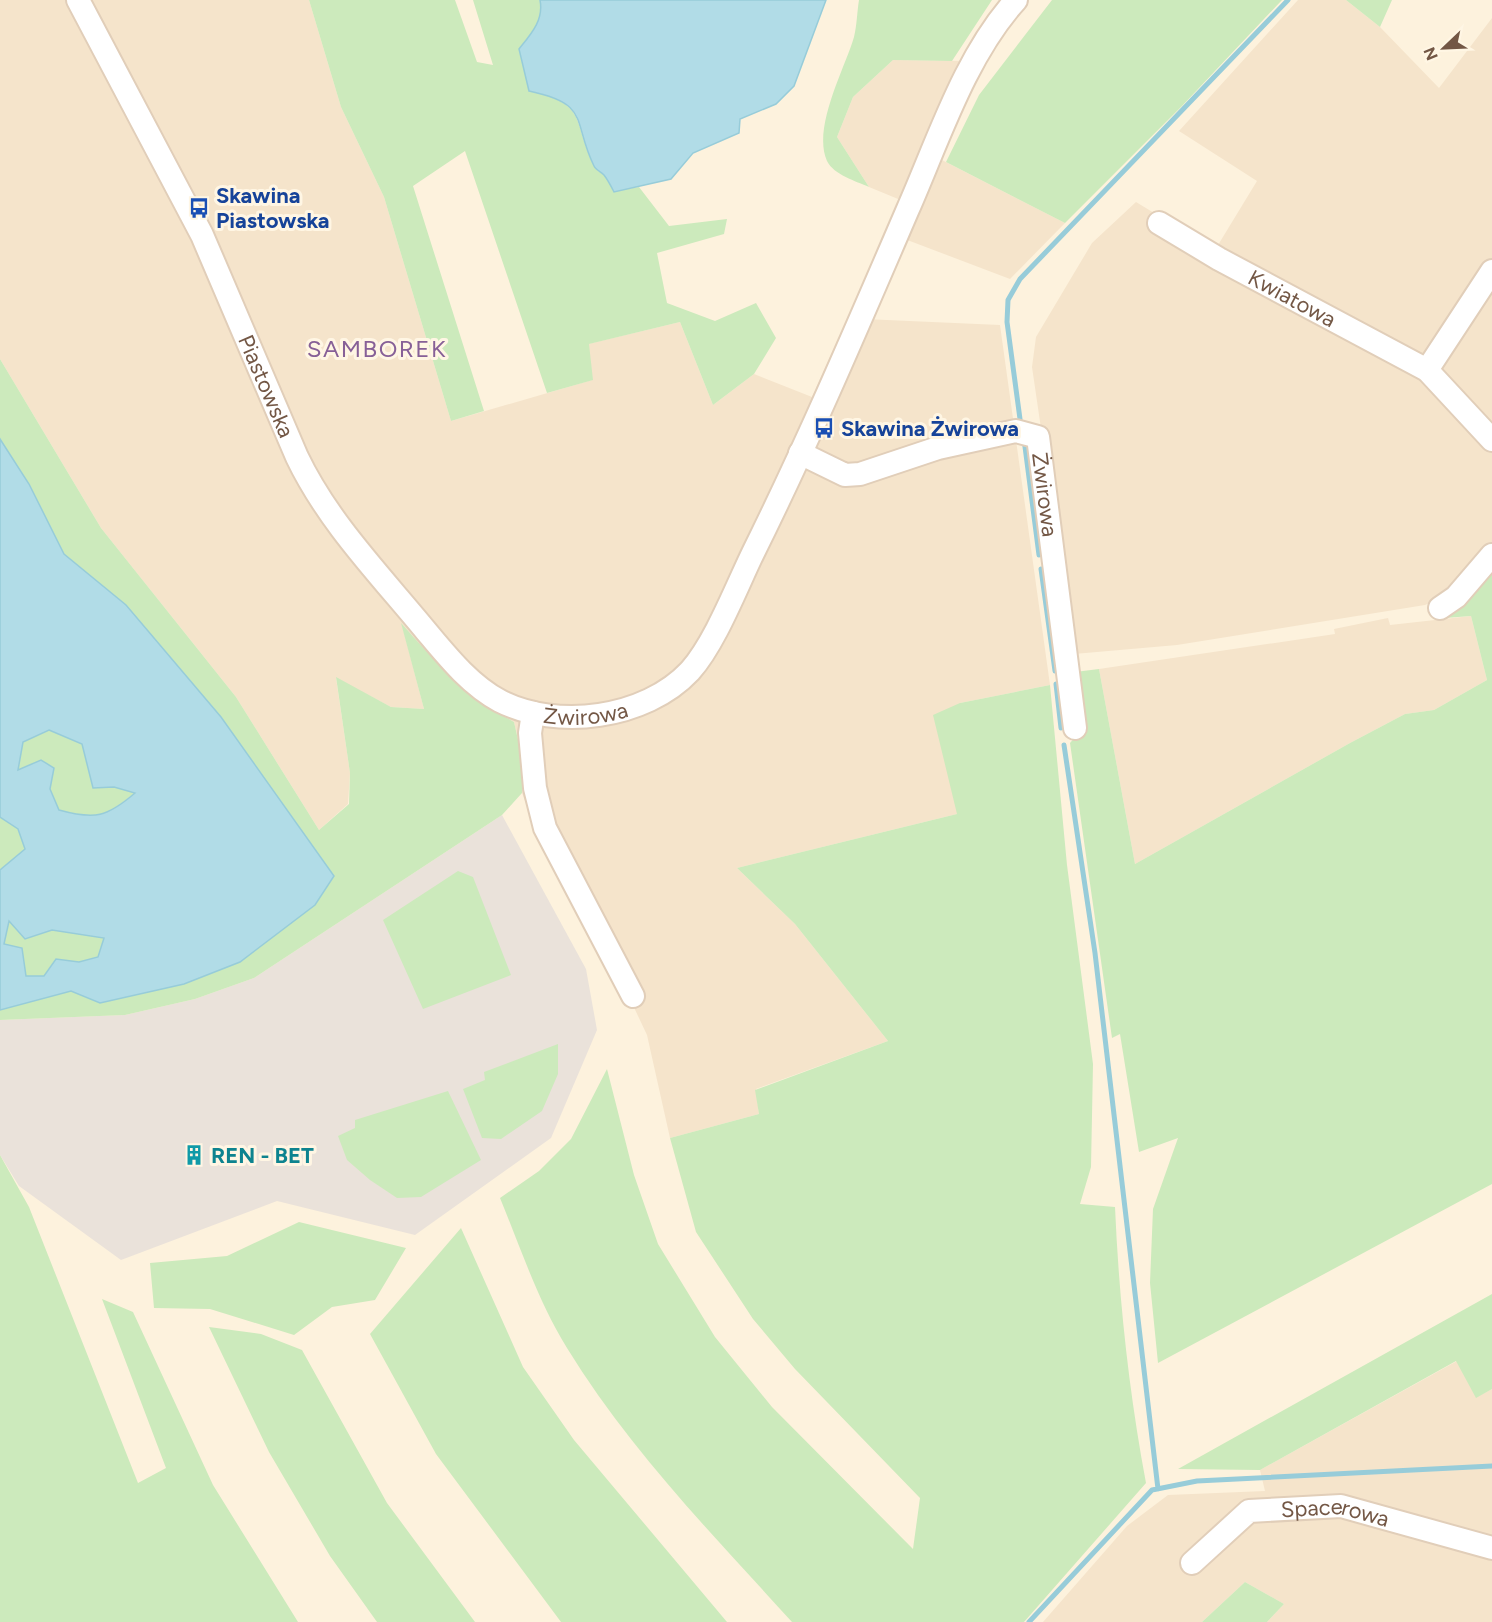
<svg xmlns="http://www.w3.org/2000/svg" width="1492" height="1622" font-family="Figtree,sans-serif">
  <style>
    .residential { fill: #f5e4cb }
    .industrial { fill: #eae2da }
    .green { fill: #cceabc }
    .water { fill: #b1dce7; stroke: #97ccd9; stroke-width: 1.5; fill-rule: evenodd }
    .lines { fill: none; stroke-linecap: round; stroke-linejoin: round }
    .stream { stroke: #97ccd9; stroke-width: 5 }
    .minor-casing { stroke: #e1ceb9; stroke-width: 26 }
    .minor { stroke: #fff; stroke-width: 22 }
    .labels { text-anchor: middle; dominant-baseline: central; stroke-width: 6; stroke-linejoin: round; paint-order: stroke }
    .transit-label { font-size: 22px; font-weight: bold; fill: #164399; stroke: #fff6e4; text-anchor: start }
    .street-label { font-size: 22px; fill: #735745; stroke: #fff6e4 }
    .culture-label { font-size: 22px; font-weight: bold; fill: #0d838f; stroke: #fff6e4; text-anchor: start }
    .neighbourhood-label { font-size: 24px; letter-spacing: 1.5px; fill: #876097; stroke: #fff6e4 }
  </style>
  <rect width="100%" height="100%" fill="#fdf2dd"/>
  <!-- residential -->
  <path class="residential" d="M0 0H309L341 107 384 197 451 421 592 380 588 344 680 322 713 405 754 374 812 397 843 328 864 319 1000 325 1050 685 960 703 957 814 737 868 795 924 888 1041 756 1089 759 1114 670 1138 647 1035 622 982 533 822 522 793 523 762 514 722 480 703 439 666 402 625 424 709 391 707 336 678 350 773 348 804 319 830 236 697 101 528 0 359Z
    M1298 0H1346L1380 27 1439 88 1492 18V545L1451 593 1425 605 1177 645 1074 654 1032 367 1036 337 1092 243 1136 202 1215 250 1257 181 1179 131Z
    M893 60 967 61 903 201 869 187 837 137 853 97Z
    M938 158 1065 223 1010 279 902 238Z
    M1471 616 1487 680 1434 710 1405 714 1350 743 1135 864 1099 669 1335 634 1334 629 1388 618 1390 625Z
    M1457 1361 1476 1397 1492 1389V1622H1267L1284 1604 1245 1582 1202 1622H1043L1127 1526 1168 1495 1265 1491 1260 1470Z"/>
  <!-- industrial -->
  <path class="industrial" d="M502 815 586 969 597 1030 551 1138 415 1235 277 1201 121 1260 19 1186 0 1155V1020L125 1015 195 999 254 978Z"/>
  <!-- green -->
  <path class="green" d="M309 0H455L477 62 493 65 473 0H540C544 20 531 34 519 49L529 91C589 104 572 121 594 166 596 170 600 172 604 175 608 179 611 186 614 191L639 187 669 226 727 219 724 234 657 253 667 303 715 321 756 303 776 338 754 374 713 405 680 322 589 344 593 380 547 393 465 151 413 186 484 411 451 421 384 197 341 107Z
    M859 0H992L952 61 893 60 853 97 837 137 869 187C856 181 834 175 827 161 812 128 845 68 854 37 857 25 857 12 859 0Z
    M1052 0H1282L1182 106 1065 223 946 162 979 95Z
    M1346 0H1392L1380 27Z
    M0 359 101 528 236 697 319 830 349 804 350 773 336 677 391 707 424 709 401 623C437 664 467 695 514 722L523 762 522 793 502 815 254 978 195 999 125 1015 0 1020V1010L71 990 100 1003 334 876 221 717 126 605 64 554 29 484 0 439Z
    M1492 562V1184L1158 1363 1150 1283 1153 1209 1178 1138 1139 1152 1120 1034 1112 1038 1070 743 1078 734 1075 672 1099 669 1135 864 1350 743 1405 714 1434 710 1487 680 1471 616 1445 618Z
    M1050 685 1067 865 1093 1064 1091 1167 1080 1204 1115 1207C1119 1300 1129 1392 1146 1483L1024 1622H792C713 1535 629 1449 567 1348 538 1301 521 1249 500 1198L539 1171 571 1139 607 1069 634 1175 658 1244 715 1337 772 1407 913 1549 920 1498 795 1369 753 1319 696 1232 670 1138 759 1114 755 1090 888 1041 795 924 737 868 957 814 933 715 960 703Z
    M49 730 82 744 93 788 114 787 136 792C105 817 97 820 59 810L50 789 18 771 23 742Z
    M0 817 18 829 25 849 0 870Z
    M458 871 473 877 511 975 423 1009 383 920Z
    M9 920 25 939 52 930 104 937 98 957 79 962 56 959 44 976H26L4 945Z
    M558 1044V1074L542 1111 501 1139 482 1138 463 1089 485 1080 484 1072Z
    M448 1091 481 1160 421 1197 397 1198 370 1180 347 1160 338 1136 355 1128V1120Z
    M0 1155 29 1207 138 1483 166 1468 102 1299 133 1312 213 1485 298 1622H0Z
    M299 1222 406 1248 375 1300 332 1307 294 1335 210 1309 154 1308 150 1263 227 1256Z
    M461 1228 523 1367 574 1440 727 1622H561L436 1454 370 1334Z
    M1492 1294V1389L1476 1398 1456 1361 1260 1470 1178 1469Z
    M209 1327 261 1334 302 1350 387 1503 475 1622H377L330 1556 269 1452Z
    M1245 1582 1284 1604 1267 1622H1202Z"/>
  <!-- water -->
  <path class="water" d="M540 0H826L794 86 776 104 740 119 739 133 693 153 671 179 614 192C611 186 608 180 604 175 601 172 596 170 594 166 572 121 591 104 529 91L519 49C531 34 544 20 540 0Z
    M0 439 29 484 64 554 126 605 221 717 334 876 315 905 240 962 184 984 100 1003 71 991 0 1010V870L25 849 18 829 0 817ZM49 730 82 744 93 788 114 787 135 793C107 817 95 820 59 810L50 789 54 768 41 760 18 770 23 742ZM9 921 25 939 52 930 104 938 98 957 79 962 56 959 44 976H26L22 948 4 944Z"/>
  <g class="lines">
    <!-- stream -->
    <path class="stream" d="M1020 419 1007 322 1008 300 1020 279 1288 0
      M1024 439 1039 555
      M1041 569 1055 671
      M1056 684 1061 728
      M1064 745 1095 953 1158 1489
      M1029 1622 1152 1490 1197 1481 1492 1466"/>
    <!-- minor casing -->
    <g class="minor-casing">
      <g id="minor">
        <path id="s1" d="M78 0 202 235 297 457C328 522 380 575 426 631 447 656 470 685 500 701 557 730 645 719 690 671 715 643 736 588 753 553 809 440 858 325 908 209 938 141 965 56 1016 0"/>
        <path id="s2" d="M1159 223 1219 259 1427 370 1492 440"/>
        <path d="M1427 370 1492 271"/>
        <path id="s3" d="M800 453 845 475 860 474 938 448 1016 431 1038 437 1075 728"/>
        <path d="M1440 608 1456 597 1492 555"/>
        <path d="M533 713 530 733 535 788 545 828 633 996"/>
        <path id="s4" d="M1192 1563 1249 1511 1341 1506 1492 1548"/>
      </g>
    </g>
    <!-- minor -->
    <use href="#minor" class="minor"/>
  </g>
  <!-- icons -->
  <defs>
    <g id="bus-bare" transform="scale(1.62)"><path d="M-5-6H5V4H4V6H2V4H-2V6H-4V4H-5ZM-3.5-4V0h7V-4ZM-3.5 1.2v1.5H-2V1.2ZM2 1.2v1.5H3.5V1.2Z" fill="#1a4fb4" stroke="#fff6e4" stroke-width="2.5" paint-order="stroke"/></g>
    <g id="building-bare" transform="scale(1.62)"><path d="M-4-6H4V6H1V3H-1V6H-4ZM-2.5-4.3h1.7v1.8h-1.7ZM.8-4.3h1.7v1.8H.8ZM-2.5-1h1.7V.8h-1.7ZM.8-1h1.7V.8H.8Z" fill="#0f9aa8" stroke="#fff6e4" stroke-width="2.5" paint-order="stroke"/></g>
  </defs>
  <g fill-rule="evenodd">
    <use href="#bus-bare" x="199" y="208"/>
    <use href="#bus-bare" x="824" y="428"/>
    <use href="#building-bare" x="194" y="1155"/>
  </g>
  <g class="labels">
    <!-- transit labels -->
    <g class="transit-label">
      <text x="216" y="195">Skawina<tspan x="216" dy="25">Piastowska</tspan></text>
      <text x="841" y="428">Skawina Żwirowa</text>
    </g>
    <!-- street labels -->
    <g class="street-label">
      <text stroke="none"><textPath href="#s2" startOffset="153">Kwiatowa</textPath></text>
      <text stroke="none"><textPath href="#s1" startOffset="430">Piastowska</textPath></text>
      <text stroke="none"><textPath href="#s3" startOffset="308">Żwirowa</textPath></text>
      <text stroke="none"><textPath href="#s1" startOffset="915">Żwirowa</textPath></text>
      <text stroke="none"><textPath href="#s4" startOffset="164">Spacerowa</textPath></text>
    </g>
    <!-- culture labels -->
    <g class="culture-label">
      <text x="211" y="1155">REN - BET</text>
    </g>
    <!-- neighbourhood labels -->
    <g class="neighbourhood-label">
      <text x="377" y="348">SAMBOREK</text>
    </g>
  </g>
  <!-- north arrow -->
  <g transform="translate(1444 48) rotate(247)" stroke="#fff6e4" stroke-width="4.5" paint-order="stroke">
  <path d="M0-4.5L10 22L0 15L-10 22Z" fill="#735745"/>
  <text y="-9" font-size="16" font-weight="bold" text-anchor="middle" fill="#735745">N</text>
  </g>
</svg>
